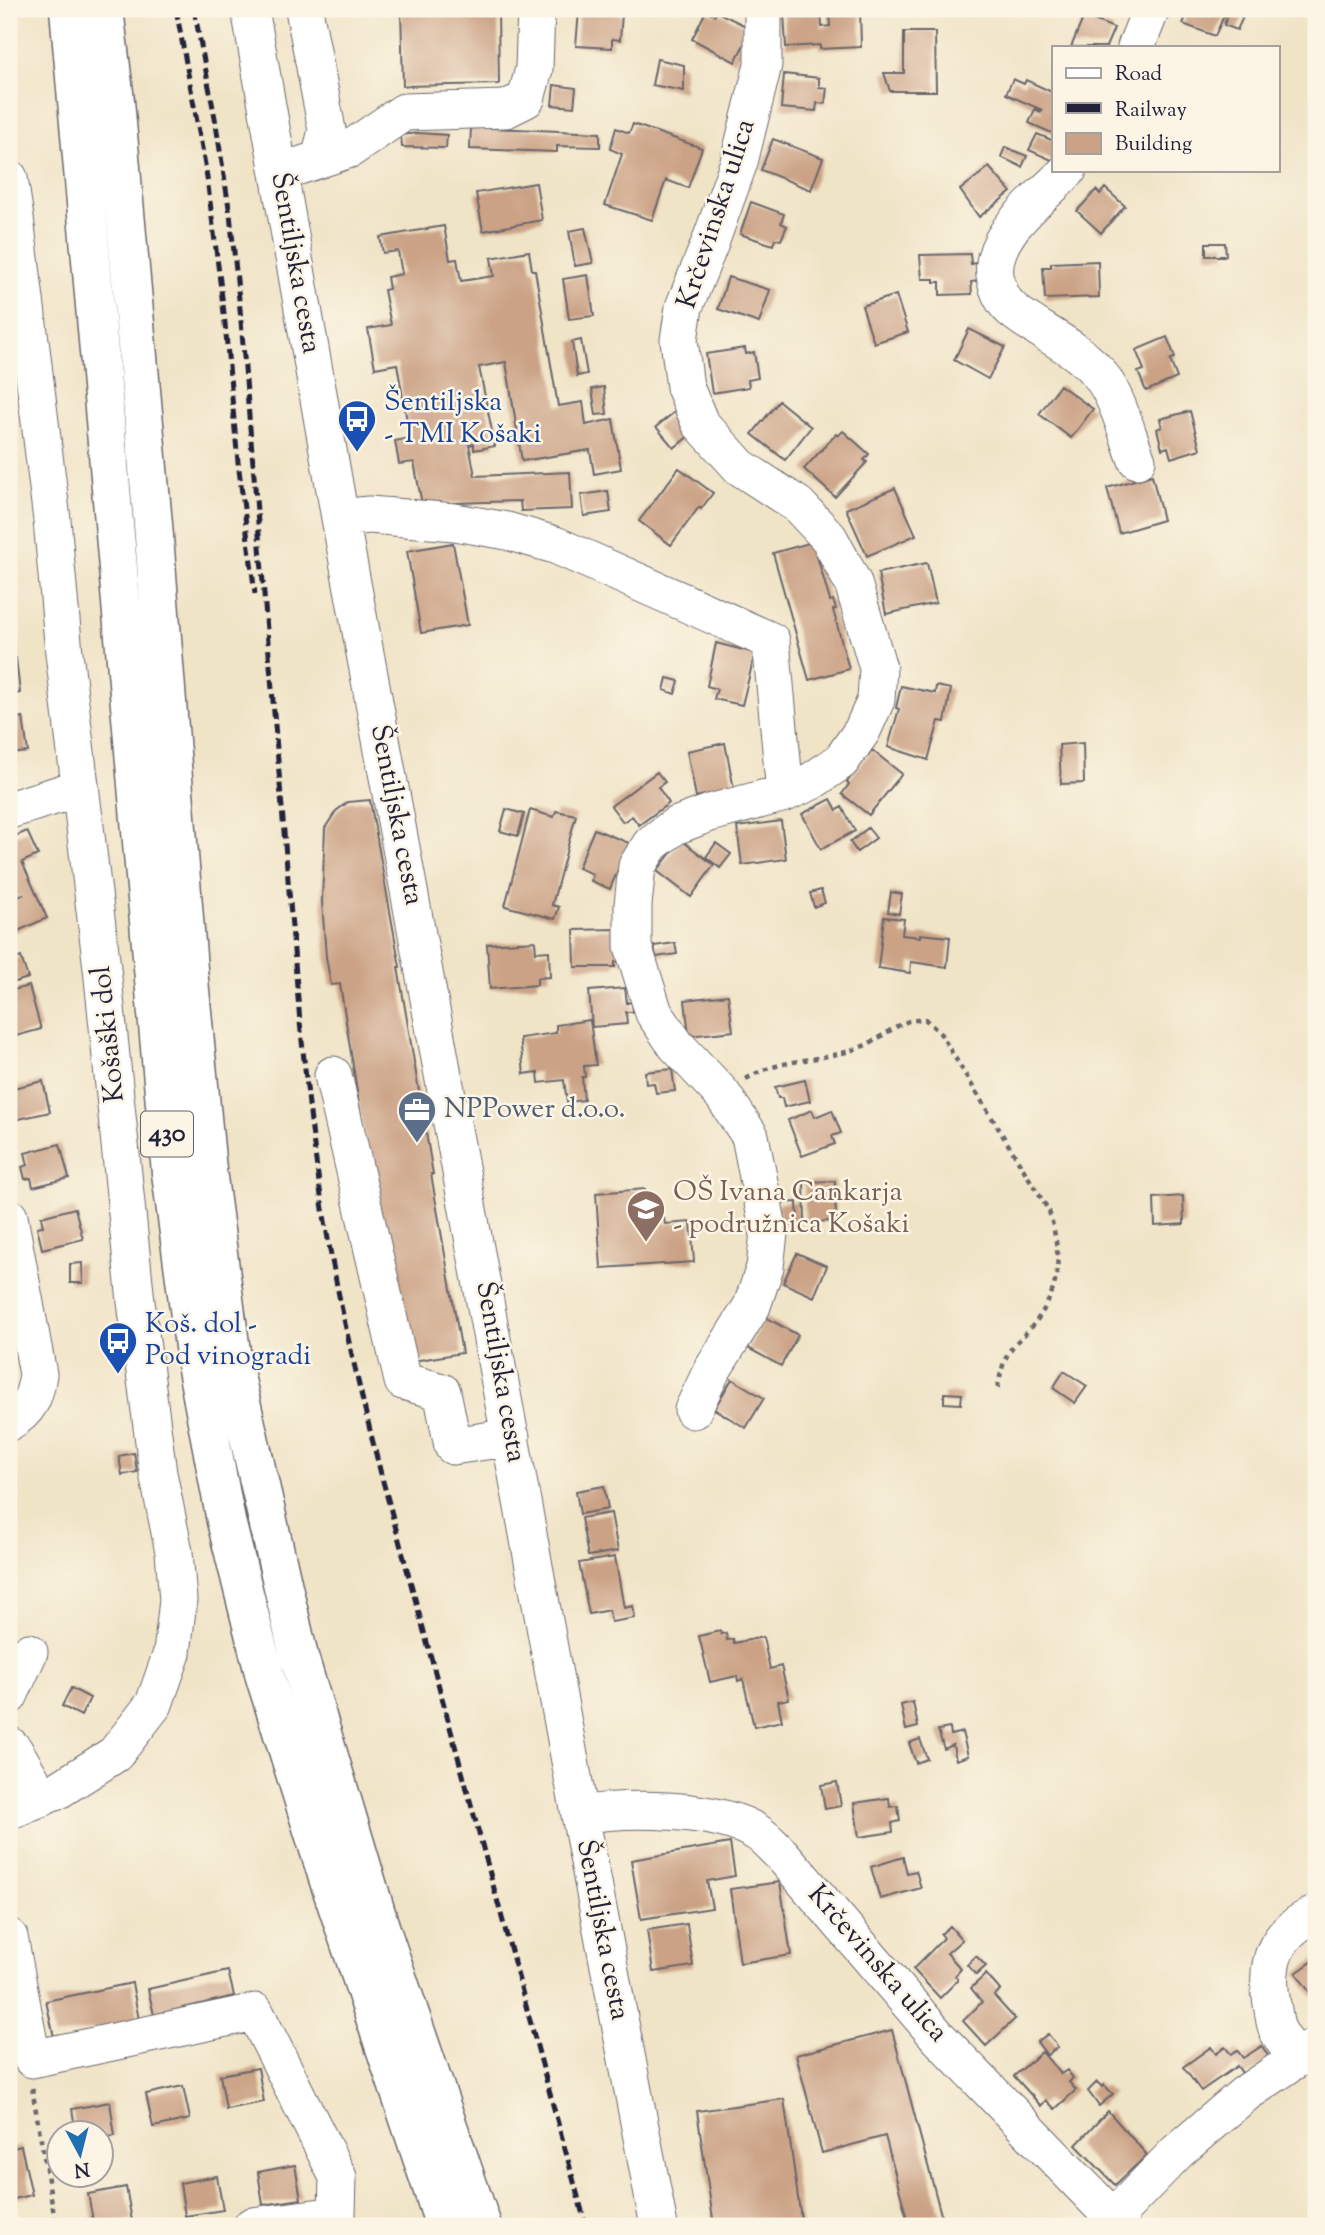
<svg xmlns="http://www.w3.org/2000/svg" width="1325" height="2235" font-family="'Sorts Mill Goudy',serif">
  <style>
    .building { fill: #cba285 }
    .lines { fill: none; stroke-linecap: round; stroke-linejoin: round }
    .minor-casing { stroke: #6a666c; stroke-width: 39 }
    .highway-casing { stroke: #6a666c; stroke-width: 41 }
    .path { stroke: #6a666c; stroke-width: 4.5; stroke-dasharray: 5 5; stroke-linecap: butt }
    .minor { stroke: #fff; stroke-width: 37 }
    .highway { stroke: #fff; stroke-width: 38 }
    .rail { stroke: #22223b; stroke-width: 5; stroke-dasharray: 10 5; stroke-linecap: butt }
    .labels { text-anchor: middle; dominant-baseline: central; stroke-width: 5; stroke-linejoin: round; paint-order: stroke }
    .shield { fill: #fcf5e5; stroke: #63616e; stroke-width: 2 }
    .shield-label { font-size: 26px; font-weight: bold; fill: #22223b }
    .street-label { font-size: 28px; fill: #22223b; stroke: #fcf5e5 }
    .transit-label { font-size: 28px; fill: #164399; stroke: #fcf5e5; text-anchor: start }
    .service-label { font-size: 28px; fill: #4e5e75; stroke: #fcf5e5; text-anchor: start }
    .education-label { font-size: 28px; fill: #785e54; stroke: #fcf5e5; text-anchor: start }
  </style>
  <rect width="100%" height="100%" fill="#fcf5e5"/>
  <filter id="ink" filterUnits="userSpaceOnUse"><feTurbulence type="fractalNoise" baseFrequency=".0143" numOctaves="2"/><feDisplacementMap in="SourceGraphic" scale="14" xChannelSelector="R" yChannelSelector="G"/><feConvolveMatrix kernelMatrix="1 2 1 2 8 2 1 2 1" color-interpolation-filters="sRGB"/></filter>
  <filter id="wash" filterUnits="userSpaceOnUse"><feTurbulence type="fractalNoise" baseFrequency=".00686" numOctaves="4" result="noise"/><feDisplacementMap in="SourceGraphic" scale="28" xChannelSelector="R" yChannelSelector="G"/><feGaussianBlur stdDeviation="1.57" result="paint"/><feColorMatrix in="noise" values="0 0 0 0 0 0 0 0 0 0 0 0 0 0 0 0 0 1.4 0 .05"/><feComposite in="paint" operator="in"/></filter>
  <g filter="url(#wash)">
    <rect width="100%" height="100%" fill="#f0e4c7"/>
    <g id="blocks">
      <!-- building -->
      <path class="building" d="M401 9H498L499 84 403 86Z
        M829 9H860L861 47 820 49V45L786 47 784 13 821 11 822 27 830 26Z
        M1189 9H1227L1215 36 1183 24Z
        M579 11 622 14 620 40 612 39V48L576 46Z
        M706 11 715 15 717 12 752 29 735 62 692 39Z
        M1229 12 1243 17 1237 30 1224 25Z
        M1084 16 1114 28 1106 47H1071Z
        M904 32H935L936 91H890L884 73H904Z
        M657 59 684 65V91L652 85Z
        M784 74 819 78V87L827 88 825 104 817 103 816 111 781 108Z
        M1013 79 1024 84 1026 80 1054 93V134L1029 123 1035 109 1041 112 1042 110 1006 94Z
        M554 85 576 88 574 107 552 105Z
        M633 124 702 148 688 188 666 180 652 220 605 205 622 154 610 149 616 128 629 133Z
        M471 127 600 133V147L557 146V152L470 149Z
        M419 133 447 135 446 148 402 147 401 135Z
        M1037 134 1054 141V161L1029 150Z
        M773 139 823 158 811 190 761 170Z
        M1005 147 1027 156 1022 167 1001 157Z
        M989 167 1011 192 979 217 960 190Z
        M536 183 542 220 483 231 476 193Z
        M1105 188 1125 206 1101 233 1077 211 1096 190 1100 194Z
        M751 202 784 214 781 223 787 226 781 240 775 239 773 245 740 234Z
        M444 226 450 260 457 259 461 281 494 276 491 258 529 251 532 270H535L558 406 583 402 586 425 613 419 621 469 594 474 590 450 522 461 506 362 479 367 495 446 474 450V444L469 445 475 476 570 472 572 509 521 511 520 501 422 504 414 462 399 464 395 441 410 438 397 364 375 368 368 329 391 325 384 290 389 289 387 277 402 274 398 251 383 253 380 237Z
        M585 228 593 263 575 266 569 231Z
        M1206 243H1225L1226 256H1206Z
        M970 254 971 264 977 263 978 281 971 282 972 294 940 295V282H934V279H922L920 255Z
        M1098 261 1099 297 1045 299 1043 267H1051V263Z
        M588 275 594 316 569 319 563 279Z
        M728 277 770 290 759 323 718 309Z
        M896 295 908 332 874 343 862 306Z
        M969 329 1005 347 988 379 954 360Z
        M1167 337 1175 357 1170 360 1177 378 1146 391 1138 372 1144 370 1136 350Z
        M581 340 587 374 577 376 572 342Z
        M745 348 746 354 754 352 758 378 748 380 749 387 712 393 706 354Z
        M1060 385 1093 409 1071 438 1039 414Z
        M604 387 607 414 596 415 592 389Z
        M779 401 811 427 785 460 752 434Z
        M677 410 695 431 674 448 656 427Z
        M1190 411 1200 449 1171 458 1168 447 1162 449 1157 429 1162 427 1160 419Z
        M843 431 869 454 864 460 867 462 835 497 804 469 836 434 838 436Z
        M679 468 713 493 701 509 699 507 671 545 639 521Z
        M1152 475 1163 520 1119 533 1107 488Z
        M895 488 916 535 867 556 846 509Z
        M608 491 611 512 584 516 581 495Z
        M813 542 830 601 833 600 836 609 833 610 849 669 809 680 773 553Z
        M453 543 468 625 421 633 407 551Z
        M927 563 936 603 886 614 878 573Z
        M716 643 755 653 742 705 714 699 717 689 707 686Z
        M16 658 20 693 9 695V659Z
        M667 678 679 681 675 694 664 690Z
        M901 686 935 693 936 686 951 689 945 722 939 721 928 760 888 747 899 709 896 708Z
        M23 717 28 752 9 754V719Z
        M725 743 734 789 696 797 687 751Z
        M1083 743 1084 783 1061 784 1059 745Z
        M872 750 902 774 869 815 842 794 849 784 847 782Z
        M657 772 665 782 658 787 669 803 639 825 632 816 623 822 611 806Z
        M831 799 837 810 842 807 855 831 821 849 802 814Z
        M370 800 400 967H398L433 1174H431L462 1353 407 1362 372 1186 340 984 331 985 326 957 322 901 325 828 336 811 348 802Z
        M506 809 524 814 518 836 500 831Z
        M530 810 554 817 556 811 576 815 552 905 559 907 555 919 505 906Z
        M781 821 786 859 742 865 737 827Z
        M868 828 876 838 857 852 850 842Z
        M594 829 629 843 610 889 591 881 593 874 578 868Z
        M27 831 38 855 22 862 47 918 9 935V901L24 894 15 897 9 885V839Z
        M681 840 714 865 691 897 657 871Z
        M716 843 731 854 720 868 706 857Z
        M821 890 825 903 814 907 810 893Z
        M891 892 902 894 899 914 888 912Z
        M884 917 904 919 902 935 920 937V934L950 937 947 967 911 962 910 973 878 968Z
        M615 929V937L623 962H615V967H575L574 930Z
        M535 941 536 952 549 951 550 977 537 978V985L490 989 487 944Z
        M675 943 677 954 656 957 654 946Z
        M21 957 28 978 9 984V961Z
        M29 986 41 1029 9 1038V991Z
        M625 988 627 1003 632 1002 633 1012H626L627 1024 592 1027 589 991Z
        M728 995 733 1031 689 1036 685 1000Z
        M590 1020 596 1065 584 1066 585 1077H582L584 1100 567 1102 564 1080 539 1083 538 1072 524 1074 520 1038 556 1033V1025Z
        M672 1069 675 1091 656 1093 654 1083 646 1084 645 1072Z
        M805 1080 810 1101 784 1107 782 1098H778L775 1087Z
        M43 1081 50 1112 10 1121 9 1102 12 1101 9 1089Z
        M812 1110 815 1117 832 1110 841 1133 832 1136 835 1144 802 1156 788 1120Z
        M60 1144 69 1178 33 1187 31 1178 25 1179 22 1167 28 1165 25 1153Z
        M835 1181 836 1221 805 1222 804 1182Z
        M645 1189 647 1219 664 1218 665 1224 691 1222 694 1262 601 1268 596 1193Z
        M1183 1196 1184 1224 1155 1226 1154 1198Z
        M797 1202 798 1223 779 1224 778 1203Z
        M75 1208 83 1239 42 1249 37 1227 43 1226 41 1217Z
        M797 1253 827 1266 814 1297 783 1283Z
        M82 1263 83 1283H70V1264Z
        M765 1317 798 1335 781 1366 748 1348Z
        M1064 1371 1087 1386 1075 1403 1053 1388Z
        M732 1379 764 1398 746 1428 714 1409Z
        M944 1393 962 1394 961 1404 944 1403Z
        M134 1453 137 1472 122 1475 119 1456Z
        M604 1486 608 1509 580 1514 576 1491Z
        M611 1513 618 1551 588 1556 581 1518Z
        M615 1557 624 1608 633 1606 635 1618 611 1622 609 1610 589 1614 579 1563Z
        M720 1631 721 1634 726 1633 727 1640 733 1639 734 1643 763 1637 770 1669 781 1666 789 1699 778 1701 782 1721 754 1727 743 1679 738 1681 737 1676 710 1682 699 1636Z
        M71 1688 90 1698 81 1716 62 1706Z
        M913 1702 918 1727 906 1730 901 1705Z
        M950 1728 951 1735 962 1732 968 1756 956 1760 953 1745 944 1749 938 1730Z
        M920 1739 927 1759 916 1763 909 1743Z
        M837 1782 841 1806 825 1809 821 1785Z
        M889 1798 890 1807 898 1806 900 1821 892 1823 893 1832 859 1837 854 1803Z
        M730 1843 735 1876 707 1881 712 1908 641 1919 631 1860Z
        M903 1857 907 1873 916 1871 921 1888 880 1899 871 1867Z
        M780 1882 791 1955 740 1963 730 1889Z
        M687 1924 693 1966 653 1972 647 1930Z
        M950 1926 962 1940 947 1953 961 1969 955 1976 958 1980 940 1998 913 1969 944 1938 941 1934Z
        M976 1956 986 1966 976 1975 967 1965Z
        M1316 1959V2001L1296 1973Z
        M228 1971 234 1996 154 2015 148 1989Z
        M986 1974 1000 1990 994 1996 1015 2019 986 2046 963 2021 982 2002 971 1988Z
        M132 1983 139 2020 54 2037 46 2001Z
        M892 2030 944 2226H909L885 2136 822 2153 796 2055Z
        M1048 2034 1058 2047 1047 2055 1037 2042Z
        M1262 2046 1270 2059 1245 2077 1237 2066 1201 2091 1183 2067 1211 2047 1216 2054 1225 2047 1231 2054 1237 2050 1243 2058Z
        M1042 2052 1061 2074 1067 2070 1073 2078 1069 2082 1076 2090 1055 2109 1046 2100 1041 2106 1014 2076Z
        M258 2068 264 2102 226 2109 220 2075Z
        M1097 2082 1102 2087 1104 2085 1113 2094 1099 2106 1088 2091Z
        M183 2086 190 2119 153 2127 146 2094Z
        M784 2099 802 2226H714L697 2111Z
        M110 2102 115 2136 102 2138V2133H76L72 2109Z
        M1108 2111 1147 2155 1115 2185 1076 2145Z
        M21 2146 32 2195 9 2200V2149Z
        M295 2165 301 2199 263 2205 258 2172Z
        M217 2176 223 2210 185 2216 180 2183Z
        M126 2187 132 2221 94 2226 88 2194Z"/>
    </g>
  </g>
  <g filter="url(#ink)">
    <use href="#blocks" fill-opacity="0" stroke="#6a666c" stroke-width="2"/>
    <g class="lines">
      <!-- minor casing -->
      <g class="minor-casing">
        <path id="minor" d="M250 9 340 518 580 1815 659 2226
          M304 9 327 130 320 159
          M1136 47 1151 9
          M279 170 299 166 350 149 404 112 506 109 526 99 534 69 536 9
          M1068 170C1041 199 985 237 996 281 999 293 1005 305 1015 312 1041 332 1072 345 1094 368 1116 389 1126 432 1137 460
          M9 178 15 218 52 520 64 653 102 968 136 1302 158 1473 174 1552 178 1600 172 1653 154 1704 115 1754 57 1791 9 1811
          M340 518 369 515 455 522 507 531 555 545 771 641 785 793
          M9 810 80 788
          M333 1075 403 1381 442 1392 453 1446 511 1437
          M9 1217 38 1374C35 1397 29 1411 9 1422
          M693 1410 711 1372 752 1306 765 1267 769 1233 750 1136 722 1094 676 1045 654 1013 633 946V905L637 866 651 844 675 826 710 813 785 793 812 781 841 761 862 731 876 700 878 668 853 583 829 538 798 505 740 467 700 423 685 387 679 340 684 307 710 243 739 162 763 65V9
          M9 1696 29 1652
          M9 1745 14 1750 42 1798
          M580 1815C626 1807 718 1807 758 1833 767 1839 774 1848 782 1855L939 2038 1121 2226
          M9 1937 32 2059 255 2012 338 2177 337 2215 252 2226
          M1297 2059C1291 2050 1283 2041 1278 2031 1274 2024 1274 2013 1272 2004 1264 1962 1275 1932 1316 1914
          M1113 2218 1177 2152 1246 2093 1316 2046"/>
      </g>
      <!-- highway casing -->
      <g class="highway-casing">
        <path id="highway" d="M69 9 171 1173 197 1369 226 1521 265 1677 329 1881 445 2226
          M104 9 115 101 153 524 188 969 207 1170 233 1367 299 1657 381 1930 482 2226"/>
      </g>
      <!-- path -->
      <path class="path" d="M746 1079C781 1057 823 1062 861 1047 877 1041 892 1027 909 1021 914 1020 920 1020 925 1019L940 1033 1049 1211C1061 1253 1063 1283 1037 1320 1031 1329 1022 1336 1015 1344 1003 1357 1001 1373 997 1390
        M32 2088 56 2226"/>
      <!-- minor -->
      <use href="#minor" class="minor"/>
      <!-- highway -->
      <use href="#highway" class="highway"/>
      <!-- rail -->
      <path class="rail" d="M176 9 206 170 224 313 238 462 255 594
        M194 9 215 118 230 214 240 309 300 1022C308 1098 316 1174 330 1250 344 1325 362 1399 381 1474L586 2226"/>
    </g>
  </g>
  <!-- icons -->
  <defs>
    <g id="bus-pin" transform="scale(2.0125)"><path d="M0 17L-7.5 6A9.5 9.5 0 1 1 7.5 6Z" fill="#1a4fb4" stroke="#fcf5e5"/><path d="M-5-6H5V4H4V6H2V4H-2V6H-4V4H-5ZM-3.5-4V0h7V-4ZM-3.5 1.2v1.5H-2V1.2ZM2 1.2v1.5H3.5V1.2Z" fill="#fff"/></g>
    <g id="office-pin" transform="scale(2.0125)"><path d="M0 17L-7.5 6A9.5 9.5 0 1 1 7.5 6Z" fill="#5c6f8a" stroke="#fcf5e5"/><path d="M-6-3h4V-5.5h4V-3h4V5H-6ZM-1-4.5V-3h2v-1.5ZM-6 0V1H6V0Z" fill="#fff"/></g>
    <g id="school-pin" transform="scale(2.0125)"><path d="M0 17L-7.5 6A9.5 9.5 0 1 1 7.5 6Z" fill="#8d6e63" stroke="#fcf5e5"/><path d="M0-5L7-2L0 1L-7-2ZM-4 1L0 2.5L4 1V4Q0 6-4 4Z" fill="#fff"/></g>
  </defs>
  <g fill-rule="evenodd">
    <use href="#bus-pin" x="357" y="419"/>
    <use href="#office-pin" x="417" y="1110"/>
    <use href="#school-pin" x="646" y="1209"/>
    <use href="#bus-pin" x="118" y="1341"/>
  </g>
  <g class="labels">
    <!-- shield labels -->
    <rect class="shield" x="141" y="1111.5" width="52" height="45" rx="5"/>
    <g class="shield-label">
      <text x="167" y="1134">430</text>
    </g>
    <!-- street labels -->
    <g class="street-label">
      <text transform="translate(717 214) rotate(-72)">Krčevinska ulica</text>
      <text transform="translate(295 263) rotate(80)">Šentiljska cesta</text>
      <text transform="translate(396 815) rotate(79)">Šentiljska cesta</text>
      <text transform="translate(109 1034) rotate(-96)">Košaški dol</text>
      <text transform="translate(500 1372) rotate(80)">Šentiljska cesta</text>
      <text transform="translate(602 1930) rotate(79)">Šentiljska cesta</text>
      <text transform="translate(877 1964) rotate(49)">Krčevinska ulica</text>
    </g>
    <!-- transit labels -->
    <g class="transit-label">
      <text x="384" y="403">Šentiljska<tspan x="384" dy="32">- TMI Košaki</tspan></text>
      <text x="145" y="1325">Koš. dol -<tspan x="145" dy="32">Pod vinogradi</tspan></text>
    </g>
    <!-- service labels -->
    <g class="service-label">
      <text x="444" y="1110">NPPower d.o.o.</text>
    </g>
    <!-- education labels -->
    <g class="education-label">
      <text x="673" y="1193">OŠ Ivana Cankarja<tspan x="673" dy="32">- podružnica Košaki</tspan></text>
    </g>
  </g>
  <!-- margin -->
  <rect width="1325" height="2235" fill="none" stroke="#fcf5e5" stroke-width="35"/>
  <!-- legend -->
  <rect x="1052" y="46" width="228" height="126" fill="#fcf5e5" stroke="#a5a1a1" stroke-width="2"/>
  <rect x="1066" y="68" width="35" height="10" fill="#ffffff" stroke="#a5a1a1" stroke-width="2"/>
  <text x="1115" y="80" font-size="21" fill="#22223b">Road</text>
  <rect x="1066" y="103" width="35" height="10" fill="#22223b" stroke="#a5a1a1" stroke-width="2"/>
  <text x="1115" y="116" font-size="21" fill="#22223b">Railway</text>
  <rect x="1066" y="133" width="35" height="21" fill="#cba285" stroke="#a5a1a1" stroke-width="2"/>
  <text x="1115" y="150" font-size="21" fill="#22223b">Building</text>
  <!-- north arrow -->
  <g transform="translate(80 2154) rotate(173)"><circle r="33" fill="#fcf5e5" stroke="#a5a1a1" stroke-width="2"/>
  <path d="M0-5L12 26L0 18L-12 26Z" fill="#1f6fb2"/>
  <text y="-10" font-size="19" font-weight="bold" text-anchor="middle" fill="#22223b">N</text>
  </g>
</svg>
